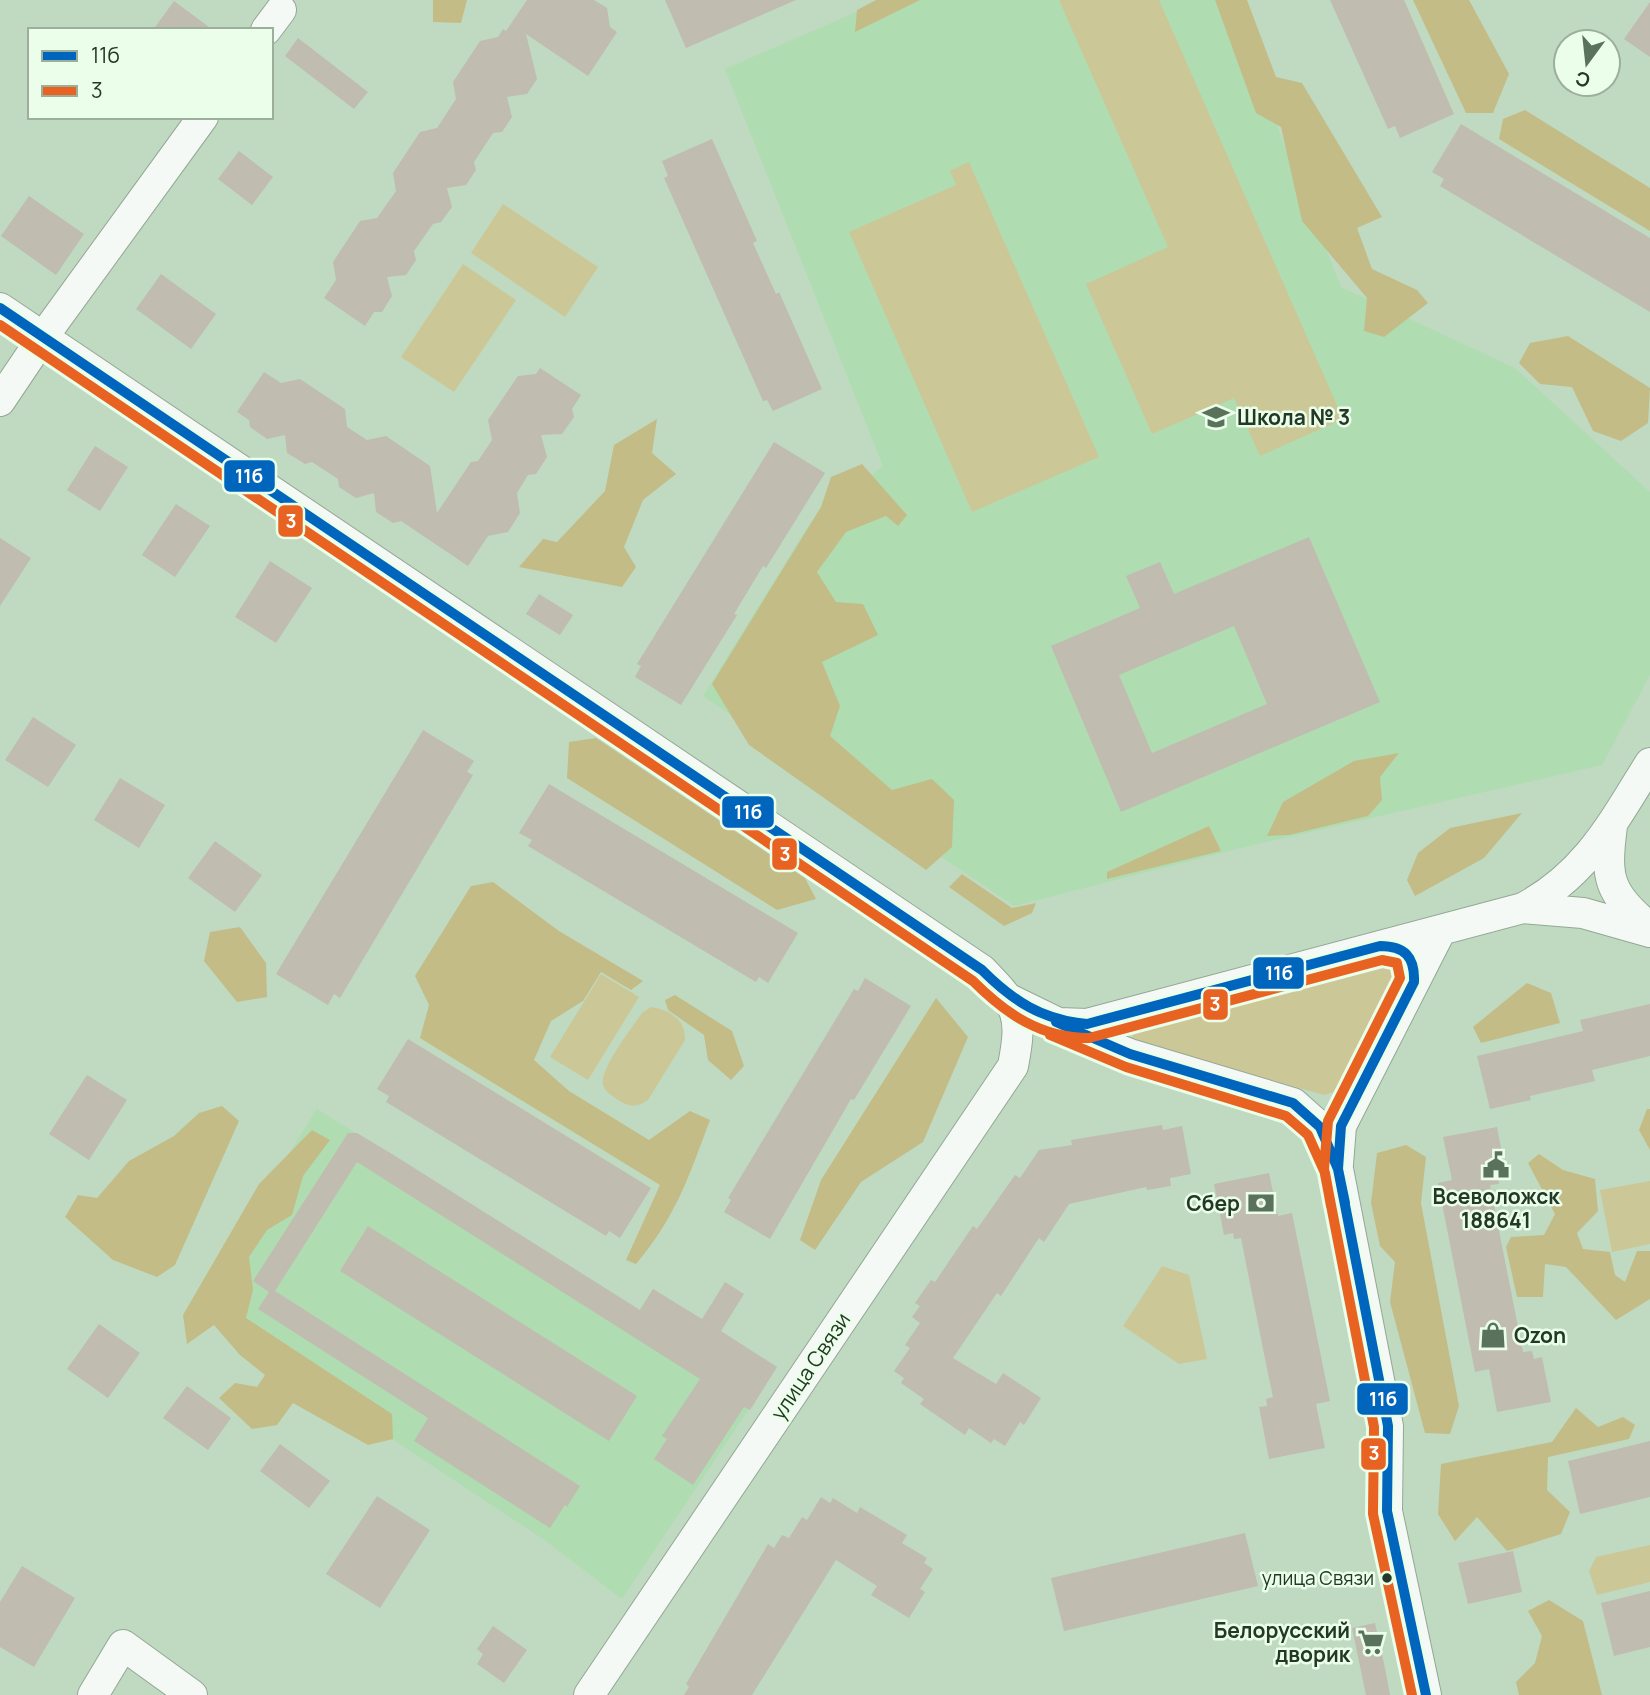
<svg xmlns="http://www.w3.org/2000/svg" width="1650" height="1695" font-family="Manrope,sans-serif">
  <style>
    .built { fill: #b0dcb2 }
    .green { fill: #ccc797 }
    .forest { fill: #c3bc87 }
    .building { fill: #c0bcaf; fill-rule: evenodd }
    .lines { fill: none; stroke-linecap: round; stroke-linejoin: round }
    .minor-casing { stroke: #93a894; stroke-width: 32 }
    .minor { stroke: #f5f9f6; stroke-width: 30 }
    .bus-1-casing { stroke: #eafeea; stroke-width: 16 }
    .bus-2-casing { stroke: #eafeea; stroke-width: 16 }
    .bus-1 { stroke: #0065bd; stroke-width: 10 }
    .bus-2 { stroke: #e86322; stroke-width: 10 }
    .bus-dot { fill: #243925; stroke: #eafeea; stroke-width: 2.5 }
    .labels { text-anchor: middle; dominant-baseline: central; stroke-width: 5; stroke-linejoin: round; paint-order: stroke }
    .bus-label { font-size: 19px; fill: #243925; stroke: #eafeea; text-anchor: end }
    .poi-label { font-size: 21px; font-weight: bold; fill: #243925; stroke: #eafeea; text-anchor: start }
    .street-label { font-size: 21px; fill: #243925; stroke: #eafeea }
    .line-badge { stroke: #eafeea; stroke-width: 2.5 }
    .badge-label { font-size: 19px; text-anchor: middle; font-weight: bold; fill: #fff }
  </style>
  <rect width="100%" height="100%" fill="#bfdac0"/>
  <!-- built -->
  <path class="built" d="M884 0H1227L1341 287 1515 368 1650 492V675L1602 765 1241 848 1014 906 703 696 810 523 883 466 725 69Z
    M317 1109 639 1310 653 1289 777 1367 622 1599 543 1539 193 1307Z"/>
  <!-- green -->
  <path class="green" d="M1059 0H1159L1343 419 1260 456 1234 398 1152 434 1086 284 1168 247Z
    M969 162 1099 457 972 512 849 232 956 185 950 171Z
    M503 204 598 267 565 317 471 253Z
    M463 264 516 300 454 392 401 357Z
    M1381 965 1392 967 1398 975 1396 986 1348 1082 1337 1091 1324 1095 1131 1040 1136 1028Z
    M601 974 639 997 588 1080 550 1057Z
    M651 1007C670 1010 686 1020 685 1040L648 1100C636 1108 630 1107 618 1100 613 1096 605 1092 603 1085 599 1070 633 1026 642 1013Z
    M1650 1181V1244L1612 1252 1600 1190Z
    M1162 1266 1189 1275 1207 1359 1179 1364 1123 1326Z
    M1650 1545V1582L1597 1595 1589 1571 1596 1557Z"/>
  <!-- forest -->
  <path class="forest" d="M433 0H467L461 23 433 22Z
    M876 0H920L855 32 857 10Z
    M1215 0H1247L1276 77 1302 83 1382 217 1357 228 1372 269 1417 290 1428 303 1384 337 1364 331 1367 298 1302 221 1281 127 1256 113Z
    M1413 0H1469L1509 74 1493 113H1466Z
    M1525 110 1650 188V231L1499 139 1503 119Z
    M1568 336 1650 388 1648 423 1621 441 1593 431 1572 387 1540 384 1519 363 1530 343Z
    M657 419 652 453 676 474 643 500 624 547 636 567 622 587 519 567 543 539 557 542 605 491 614 445Z
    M862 464 907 515 898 526 886 516 846 532 817 572 836 602 863 604 878 635 822 662 840 706 830 736 892 790 932 779 954 800 952 847 926 870 749 745 712 684 821 507 831 477Z
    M596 738 805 878 816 899 777 910 567 778 569 742Z
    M1399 753 1380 777 1382 800 1368 816 1289 835 1267 836 1283 802 1354 761Z
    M1522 813 1484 858 1415 896 1407 880 1418 853 1450 828Z
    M1209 826 1221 851 1107 879V872Z
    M962 874 1012 908 1036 903 1032 913 1004 926 949 887Z
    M493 882 559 931 643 981 631 990 601 972 583 1001 551 1021 534 1060 569 1091 649 1140 690 1111 710 1120C689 1176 676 1217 636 1264L626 1260 660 1185 420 1038 429 1005 415 976 471 886Z
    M240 927 266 963 267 997 237 1002 204 961 210 932Z
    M1527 983 1551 993 1560 1023 1481 1043 1473 1027Z
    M675 995 732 1031 744 1066 731 1080 708 1060 704 1035 668 1010 665 1000Z
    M936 998 968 1037 923 1142 861 1182 815 1250 800 1240 821 1180Z
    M222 1106 239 1121 175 1265 157 1277 113 1260 65 1217 78 1195 97 1198 129 1161 174 1136 199 1113Z
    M1647 1109H1650V1150L1639 1130Z
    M312 1130 330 1140 303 1176 292 1215 267 1230 249 1257 253 1290 246 1318 392 1414 393 1439 368 1445 293 1403 277 1425 252 1429 219 1398 235 1383 257 1387 265 1375 240 1355 214 1325 187 1344 183 1315 259 1184Z
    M1406 1145 1426 1157 1421 1203 1459 1406 1450 1434 1425 1433 1390 1302 1395 1262 1380 1246 1371 1203 1377 1153Z
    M1539 1154 1563 1170 1595 1179 1598 1211 1577 1233 1583 1249 1610 1252 1615 1275 1625 1282 1637 1251H1650V1299L1616 1320 1566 1267 1545 1264 1543 1297H1517L1506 1247 1511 1237 1544 1235 1555 1214 1528 1163Z
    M1576 1408 1598 1427 1623 1417 1635 1425 1629 1439 1548 1457 1547 1490 1570 1512 1561 1534 1507 1551 1477 1517 1455 1541 1438 1514 1441 1464 1552 1442Z
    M1549 1600 1583 1621 1602 1695H1519L1516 1682 1535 1663 1542 1636 1528 1611Z"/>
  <!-- building -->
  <path class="building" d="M527 0H594L607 8 610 27 617 32 588 76 526 34 537 79 527 94 507 97 512 117 502 132 493 133 474 162 476 170 466 185 447 188 452 207 441 222 433 224 414 251 416 260 406 275 387 277 392 296 382 312H374L365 326 324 298 336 280 333 262 360 221 377 218 396 191 393 173 420 132 437 128 456 99 453 82 480 41 498 37 503 29 506 31Z
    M665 0H796L686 48Z
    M1330 0H1404L1454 114 1400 138 1395 126 1388 129Z
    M174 1 213 30H153Z
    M1650 2V57L1624 39Z
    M298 38 368 92 354 109 285 56Z
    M1461 124 1650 238V312L1440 186 1444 179 1432 172Z
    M712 139 757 241 753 243 776 294 779 292 822 389 773 411 767 400 763 401 664 178 668 176 662 161Z
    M239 151 273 177 252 205 218 179Z
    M29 196 84 234 56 275 1 236Z
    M161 274 216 314 191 349 136 309Z
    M540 368 581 395 572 409 574 417 562 434 541 435 547 457 536 474 528 475 517 493 520 513 508 532 488 536 468 566 401 521 393 523 376 512 374 493 356 498 339 487 338 479 312 462 305 464 287 453 285 435 267 439 250 427 249 420 237 412 264 372 281 383 300 379 345 409 347 427 367 440 386 436 430 466 437 513 471 462 478 461 492 440 488 420 518 376 536 374Z
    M774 442 825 473 766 568 763 566 734 614 737 615 681 705 635 677 641 666 637 664Z
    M95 446 128 467 100 511 67 490Z
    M176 504 210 526 175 577 142 555Z
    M1309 537 1380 702 1121 812 1051 646 1140 608 1126 576 1160 562 1174 594ZM1234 626 1267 704 1152 753 1119 675Z
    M0 538 31 558 0 606Z
    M270 561 312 588 276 643 235 617Z
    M539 594 573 615 560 635 526 614Z
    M33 717 76 745 48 787 5 760Z
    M423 730 474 761 467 772 473 775 340 998 334 994 328 1005 276 974Z
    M120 778 165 805 139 848 94 820Z
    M549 784 798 933 768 983 759 977 756 982 528 846 532 840 519 833Z
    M215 841 262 875 235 912 188 878Z
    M865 978 911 1006 854 1100 851 1099 770 1239 724 1212 731 1200 728 1198 854 989 858 991Z
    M1650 1004V1056L1592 1070 1595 1081 1530 1096 1531 1100 1490 1109 1477 1056 1583 1031 1580 1020Z
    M408 1039 651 1188 620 1238 609 1231 606 1236 386 1102 389 1096 377 1089Z
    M87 1075 127 1100 89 1160 49 1134Z
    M1162 1125 1163 1130 1182 1126 1191 1174 1170 1178 1171 1186 1147 1190 1146 1187 1069 1204 1044 1242 1039 1238 1001 1296 997 1293 953 1358 996 1384 1003 1373 1041 1398 1024 1425 1020 1422 1005 1446 994 1439 991 1443 969 1428 965 1435 920 1404 924 1399 901 1383 904 1378 894 1371 910 1348 905 1345 920 1323 912 1317 920 1306 915 1303 931 1280 935 1282 973 1226 977 1229 1015 1175 1020 1178 1039 1150 1072 1145 1071 1140Z
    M1497 1127 1506 1173 1498 1175 1499 1184 1490 1185 1523 1352 1532 1351 1534 1359 1542 1357 1551 1402 1497 1412 1489 1369 1475 1372 1438 1183 1452 1180 1443 1137Z
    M348 1133H357L392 1154 640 1310 653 1289 702 1319 725 1282 744 1294 721 1331 777 1367 750 1410 744 1407 693 1485 654 1459 667 1439 662 1436 700 1379 357 1162 275 1291 580 1486 567 1507 565 1505 550 1528 414 1441 428 1418 258 1309 269 1292 253 1281Z
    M1269 1173 1278 1216 1292 1213 1330 1401 1316 1404 1325 1448 1269 1459 1259 1407 1267 1406 1266 1399 1273 1397 1265 1359 1241 1238 1234 1239 1233 1233 1224 1235 1214 1184Z
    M368 1226 637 1396 609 1441 340 1271Z
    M99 1324 140 1353 108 1398 67 1369Z
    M187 1386 231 1418 208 1450 163 1418Z
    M1650 1441V1497L1580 1514 1568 1461Z
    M280 1444 330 1481 309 1508 260 1471Z
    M377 1496 430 1530 380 1608 326 1574Z
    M821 1497 830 1503 833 1498 857 1513 860 1507 907 1535 902 1543 927 1558 924 1563 933 1569 920 1589 925 1592 909 1618 871 1595 877 1586 836 1560 752 1695H684L689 1687 686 1684 768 1544 774 1548 782 1535 789 1538 802 1517 807 1520Z
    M1245 1533 1258 1586 1064 1631 1051 1578Z
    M1513 1551 1522 1592 1468 1604 1458 1563Z
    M22 1566 75 1598 34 1667 0 1647V1602Z
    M1650 1591V1647L1614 1656 1601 1603Z
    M1375 1623 1385 1668 1390 1695H1366L1352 1628Z
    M493 1626 527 1650 504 1683 477 1664 483 1654 477 1649Z"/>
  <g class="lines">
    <!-- minor casing -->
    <g class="minor-casing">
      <path id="minor" d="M266 30 281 10
        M0 308 982 970C1018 1007 1023 1014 1013 1066L589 1695
        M0 401 43 337 203 117
        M1612 826C1605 879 1608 892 1650 928
        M1523 908 1583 913 1650 932
        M1011 1000 1093 1040 1130 1054 1293 1103 1320 1127 1338 1169 1388 1426 1387 1511 1426 1695
        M1059 1023 1087 1024 1523 908C1587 874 1613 822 1650 763
        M1338 1164 1341 1126 1441 930
        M93 1695 123 1645 192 1695"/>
    </g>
    <!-- minor -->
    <use href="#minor" class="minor"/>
    <!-- bus-1 casing -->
    <g class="bus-1-casing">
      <path id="bus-1" d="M0 308 982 970C1013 1001 1042 1020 1087 1024L1380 946C1405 946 1415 957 1414 982L1341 1126 1338 1169 1388 1426 1387 1511 1426 1695
        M1056 1022 1130 1054 1293 1103 1320 1127 1338 1169 1345 1203"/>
    </g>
    <!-- bus-2 casing -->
    <g class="bus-2-casing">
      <path id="bus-2" d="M0 325 973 981C1006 1014 1041 1038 1089 1038L1382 960 1397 963 1400 978 1328 1121 1324 1169 1374 1427 1373 1514 1412 1695
        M1050 1035 1126 1067 1286 1116 1308 1135 1325 1173 1331 1206"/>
    </g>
    <!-- bus-1 -->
    <use href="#bus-1" class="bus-1"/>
    <!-- bus-2 -->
    <use href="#bus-2" class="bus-2"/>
  </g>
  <!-- icons -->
  <defs>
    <g id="school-bare" transform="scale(2.1)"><path d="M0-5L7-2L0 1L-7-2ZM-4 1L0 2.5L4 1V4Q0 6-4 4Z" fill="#5a715b" stroke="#eafeea" stroke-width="2.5" paint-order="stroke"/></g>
    <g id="civic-bare" transform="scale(2.1)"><path d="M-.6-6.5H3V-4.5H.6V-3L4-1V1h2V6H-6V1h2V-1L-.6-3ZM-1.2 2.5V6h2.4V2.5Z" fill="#5a715b" stroke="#eafeea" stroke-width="2.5" paint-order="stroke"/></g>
    <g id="bank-bare" transform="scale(2.1)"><path d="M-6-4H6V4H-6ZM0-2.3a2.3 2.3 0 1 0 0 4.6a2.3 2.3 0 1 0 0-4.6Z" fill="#5a715b" stroke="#eafeea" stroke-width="2.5" paint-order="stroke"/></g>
    <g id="shop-bare" transform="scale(2.1)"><path d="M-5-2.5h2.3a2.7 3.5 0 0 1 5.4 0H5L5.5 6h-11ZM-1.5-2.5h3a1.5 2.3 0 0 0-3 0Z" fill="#5a715b" stroke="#eafeea" stroke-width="2.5" paint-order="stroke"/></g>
    <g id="supermarket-bare" transform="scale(2.1)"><path d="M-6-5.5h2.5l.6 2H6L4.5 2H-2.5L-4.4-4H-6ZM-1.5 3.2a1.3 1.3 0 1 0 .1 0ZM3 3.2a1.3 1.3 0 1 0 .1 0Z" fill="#5a715b" stroke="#eafeea" stroke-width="2.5" paint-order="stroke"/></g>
  </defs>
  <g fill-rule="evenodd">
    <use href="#school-bare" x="1216" y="417"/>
    <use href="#civic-bare" x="1496" y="1165"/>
    <use href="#bank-bare" x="1261" y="1203"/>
    <use href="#shop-bare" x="1493" y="1335"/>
    <use href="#supermarket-bare" x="1371" y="1642"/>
  </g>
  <!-- markers -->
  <circle class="bus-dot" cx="1387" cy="1578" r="6"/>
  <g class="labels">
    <!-- bus labels -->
    <g class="bus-label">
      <text x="1374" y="1578">улица Связи</text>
    </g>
    <!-- poi labels -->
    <g class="poi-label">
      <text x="1237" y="417">Школа № 3</text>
      <text x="1496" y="1196" text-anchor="middle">Всеволожск<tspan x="1496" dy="24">188641</tspan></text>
      <text x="1240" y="1203" text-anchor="end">Сбер</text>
      <text x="1514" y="1335">Ozon</text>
      <text x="1350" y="1630" text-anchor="end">Белорусский<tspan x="1350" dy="24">дворик</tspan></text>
    </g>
    <!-- street labels -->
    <g class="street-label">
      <text transform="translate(810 1366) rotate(-56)">улица Связи</text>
    </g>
  </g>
  <g class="line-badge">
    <rect x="223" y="459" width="53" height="34" rx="7" fill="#0065bd"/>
    <rect x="277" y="504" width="27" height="34" rx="7" fill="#e86322"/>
    <rect x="721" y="795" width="54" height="34" rx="7" fill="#0065bd"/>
    <rect x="771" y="837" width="27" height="34" rx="7" fill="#e86322"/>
    <rect x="1252" y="956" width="53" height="34" rx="7" fill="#0065bd"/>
    <rect x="1202" y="988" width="27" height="33" rx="7" fill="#e86322"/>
    <rect x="1356" y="1382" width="53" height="34" rx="7" fill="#0065bd"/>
    <rect x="1360" y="1437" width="27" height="34" rx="7" fill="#e86322"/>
  </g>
  <g class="badge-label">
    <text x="249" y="483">11б</text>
    <text x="291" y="528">3</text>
    <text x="748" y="819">11б</text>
    <text x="785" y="861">3</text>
    <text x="1279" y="980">11б</text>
    <text x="1215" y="1011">3</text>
    <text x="1383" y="1406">11б</text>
    <text x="1374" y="1460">3</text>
  </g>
  <!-- legend -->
  <rect x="28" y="28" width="245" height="91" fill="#eafeea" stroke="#9baf9b" stroke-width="2"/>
  <rect x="42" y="51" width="35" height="10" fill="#0065bd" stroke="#9baf9b" stroke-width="2"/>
  <text x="91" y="63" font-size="21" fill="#243925">11б</text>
  <rect x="42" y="86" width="35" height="10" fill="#e86322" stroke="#9baf9b" stroke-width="2"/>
  <text x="91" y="98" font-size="21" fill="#243925">3</text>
  <!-- north arrow -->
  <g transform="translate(1587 63) rotate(195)"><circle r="33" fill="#eafeea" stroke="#9baf9b" stroke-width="2"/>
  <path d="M0-5L12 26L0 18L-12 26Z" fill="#5a715b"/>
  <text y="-10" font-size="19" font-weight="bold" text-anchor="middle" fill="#243925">С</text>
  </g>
</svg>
